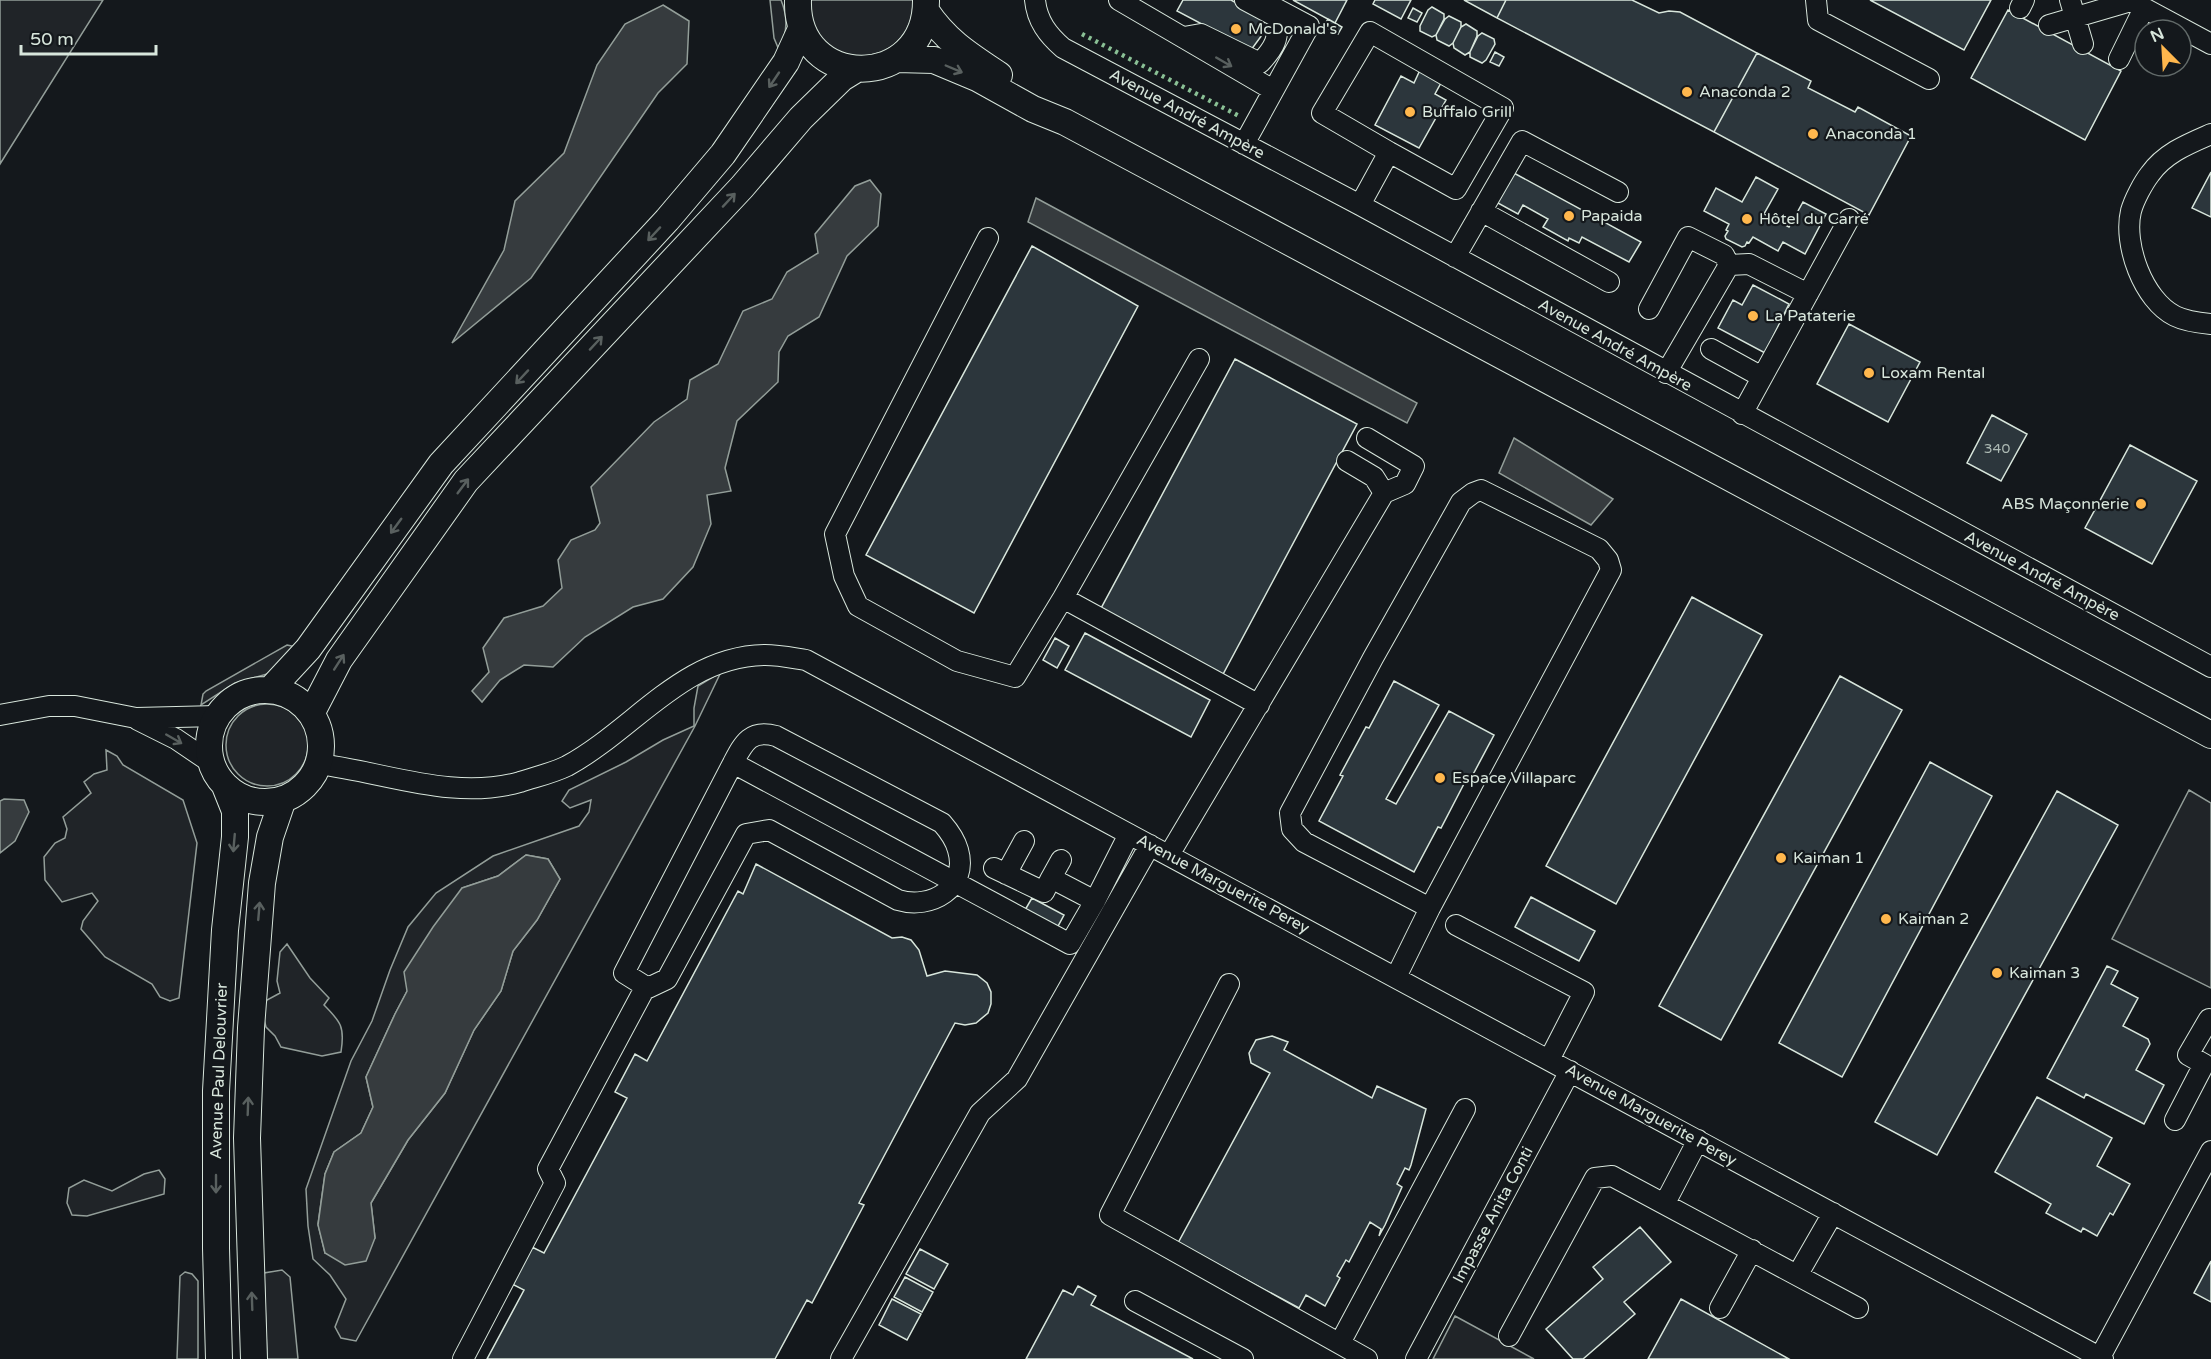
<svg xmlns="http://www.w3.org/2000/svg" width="2211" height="1359" font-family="'Varela Round',sans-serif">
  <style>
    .green { fill: #202428; stroke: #939e99; stroke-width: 1.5; fill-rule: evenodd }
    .water { fill: #363b3e; stroke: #939e99; stroke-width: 1.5 }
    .building { fill: #2c363c; stroke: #d8e6dc; stroke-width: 1.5 }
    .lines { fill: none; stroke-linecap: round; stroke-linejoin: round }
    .minor-casing { stroke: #d8e6dc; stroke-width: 22 }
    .major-casing { stroke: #d8e6dc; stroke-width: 28 }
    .minor { stroke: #14181c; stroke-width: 20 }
    .major { stroke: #14181c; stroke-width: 26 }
    .hedge { stroke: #8ac095; stroke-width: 4.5; stroke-dasharray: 3 4.5; stroke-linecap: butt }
    .oneway { stroke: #59605f }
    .poi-dot { fill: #ffb74d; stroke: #14181c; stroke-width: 2 }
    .labels { text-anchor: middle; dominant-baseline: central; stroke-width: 4.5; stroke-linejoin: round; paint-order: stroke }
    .number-label { font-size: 14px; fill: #adbab4 }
    .poi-label { font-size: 16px; fill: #d8e6dc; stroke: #14181c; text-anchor: start }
    .street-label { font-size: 16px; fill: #d8e6dc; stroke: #14181c }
  </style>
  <rect width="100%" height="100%" fill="#14181c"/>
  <!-- green -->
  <path class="green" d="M0 0H103L0 164Z
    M770 0H781C788 17 788 33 779 50L774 38Z
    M810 0H913C916 64 829 75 813 23 811 16 811 7 810 0Z
    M287 645 296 647 276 669 267 674 235 683 201 705 203 694 206 691Z
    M721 672 695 726 356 1341 341 1338 335 1327 346 1299 330 1275 313 1259 308 1226 306 1189 351 1061 372 1021 390 970 408 927 436 893 493 856 579 826 589 812 591 800 570 808 562 801 569 790 626 762 663 740 694 726V708L698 686ZM526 855 548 859 560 879 537 920 513 951 501 991 474 1030 445 1093 408 1140 371 1203 375 1238 325 1253 318 1224 325 1174 334 1152 361 1133 373 1107 366 1077 395 1014 462 888 498 876Z
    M226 745a41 41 0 1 1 82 0a41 41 0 1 1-82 0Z
    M106 750 117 756 123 765 183 800 197 843 179 998 170 1001 160 997 152 984 105 957 81 929 83 921 98 901 92 893 62 902 45 880 44 857 55 843 65 838 67 829 63 817 91 793 84 782 94 774 107 770Z
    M2189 790 2211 803V988L2112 939Z
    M287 944 310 978 329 998 324 1005C341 1022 345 1027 341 1052L322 1056 281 1047 275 1036 266 1027 262 1011 267 1000 280 993 277 981 280 952Z
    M159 1170 165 1179 164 1194 87 1216 72 1215 67 1203 69 1188 84 1180 112 1191 144 1174Z
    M282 1270 290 1277 298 1359H267L264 1273Z
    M185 1272 192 1274 198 1281V1359H177L180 1276Z
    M1455 1316 1534 1359H1433Z"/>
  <!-- water -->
  <path class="water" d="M663 5 689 21 687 64 658 93 531 278 452 343 504 250 515 201 564 153 597 65 625 24Z
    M870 180 881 194 878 226 847 256 819 317 788 336 779 352 778 382 737 421 725 468 731 491 707 495 711 524 693 567 663 599 633 607 585 637 553 667 524 665 500 680 482 702 472 691 489 672 483 648 504 618 543 606 562 588 558 560 571 540 595 530 600 523 591 487 654 422 687 399 690 380 718 364 743 311 772 299 787 272 818 253 815 234 855 186Z
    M1036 198 1417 403 1407 423 1028 222Z
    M1514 438 1613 499 1591 525 1499 473Z
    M4 799 24 800 29 812 15 841 0 853V801Z
    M526 855 548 859 560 879 537 920 513 951 501 991 474 1030 445 1093 408 1140 371 1203 375 1238 366 1261 345 1265 325 1253 318 1225 325 1174 334 1152 361 1133 373 1107 366 1077 395 1014 407 991 404 972 433 927 462 888 498 876Z"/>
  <!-- building -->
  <path class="building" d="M1183 0H1231L1266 19 1258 33 1262 35 1251 50 1177 11Z
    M1293 0H1347L1335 23Z
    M1375 0H1411L1401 19 1373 4Z
    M1464 0H1506L1497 18Z
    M1506 0H1632L1659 13 1669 11 1680 12 1757 53 1714 132 1497 18Z
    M1870 0H1991L1964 50Z
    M1432 7 1444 14V19L1436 35 1432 37 1420 31V26L1428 10Z
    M1413 8 1422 13 1417 22 1408 18Z
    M2008 10 2121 71 2085 140 1971 78Z
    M1449 16 1461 22V27L1453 43 1449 46 1437 40 1436 35 1445 19Z
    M1328 19 1342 27 1338 34 1324 26Z
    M1466 24 1477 31V36L1470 52 1465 55 1454 48 1453 43 1461 27Z
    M1482 33 1494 39 1495 44 1486 60 1482 63 1470 57V52L1478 36Z
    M1495 52 1504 57 1499 66 1490 62Z
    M1757 53 1811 81 1808 88 1855 112 1858 107 1911 136 1869 215 1714 132Z
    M1420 70 1442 81 1435 94 1446 100 1419 148 1375 125 1401 76 1414 83Z
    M1512 172 1641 242 1629 262 1582 237 1579 243 1569 238 1568 241 1543 227 1548 219 1523 205 1518 214 1496 202Z
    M2211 172V217L2192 208Z
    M1756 177 1778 189 1764 214 1789 227 1803 202 1826 214 1805 254 1783 242 1778 251 1753 237 1749 243 1747 242 1745 246 1742 247 1726 239 1725 236 1728 231 1726 230 1729 224 1704 211 1716 188 1742 202Z
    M1032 246 1138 306 974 613 866 555Z
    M1753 285 1789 304 1765 353 1718 328 1733 300 1742 305Z
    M1849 324 1920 362 1888 422 1817 384Z
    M1235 359 1357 424 1221 678 1099 612Z
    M1992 415 2027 434 2001 481 1967 463Z
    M2130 445 2197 481 2152 564 2085 528Z
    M1692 597 1762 635 1616 904 1546 866Z
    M1085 633 1210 700 1191 737 1065 670Z
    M1055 638 1069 646 1057 668 1043 660Z
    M1840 676 1902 710 1721 1040 1659 1006Z
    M1394 681 1439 705 1386 799 1396 804 1449 711 1494 735 1469 782 1466 780 1441 828 1438 827 1414 872 1319 821 1343 776 1340 775 1366 727 1369 728Z
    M1930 762 1992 796 1842 1077 1779 1043Z
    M2057 791 2118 825 1937 1155 1875 1122Z
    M756 864 892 938 902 937 911 940 919 950 927 976 945 971 977 975 987 983 991 992V1004L988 1013 976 1023 965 1025 955 1023 859 1203 864 1205 812 1303 807 1300 775 1359H487L524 1290 512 1284 532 1247 544 1253 627 1098 615 1092 635 1054 647 1061 738 891 743 894Z
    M1531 897 1595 931 1579 961 1515 927Z
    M1032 898 1064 915 1057 928 1025 910Z
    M2107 966 2118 971 2111 984 2138 998 2123 1026 2148 1039 2150 1044 2136 1070 2164 1085 2144 1124 2086 1094 2084 1098 2047 1078Z
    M1272 1036 1288 1042 1284 1050 1372 1098 1377 1086 1426 1109 1411 1165 1409 1170 1405 1168 1397 1184 1402 1187 1385 1225 1379 1236 1381 1229 1370 1222 1349 1262 1346 1260 1337 1276 1340 1278 1325 1306 1306 1295 1299 1308 1178 1243 1270 1073 1251 1063 1249 1053 1256 1040Z
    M2037 1097 2112 1138 2097 1166 2130 1184 2113 1215 2110 1213 2097 1236 2083 1228 2081 1232 2046 1213 2051 1204 1995 1172Z
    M1640 1227 1671 1262 1624 1302 1635 1314 1583 1359H1573L1546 1329 1603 1279 1593 1267Z
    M920 1249 948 1264 934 1289 906 1274Z
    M2211 1261V1302L2194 1293Z
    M905 1277 933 1292 922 1312 894 1297Z
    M1078 1286 1096 1296 1091 1305 1193 1359H1026L1063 1290 1073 1295Z
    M892 1299 921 1314 907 1340 879 1325Z
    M1681 1299 1789 1359H1648Z"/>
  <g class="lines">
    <!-- minor casing -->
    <g class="minor-casing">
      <path id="minor" d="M1035 0C1037 21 1048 35 1063 48L1360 205 2211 667
        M1119 0 1273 90
        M1816 0 1818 20 1929 79
        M2070 0 2083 44
        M2129 0 2211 44
        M2020 8 2024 0
        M2049 25 2131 1
        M1184 37 1201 34 1260 63C1275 47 1279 39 1277 17L1245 0
        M2119 59 2144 8
        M2211 134C2188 144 2165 153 2150 174 2143 183 2134 200 2131 211 2123 244 2143 300 2175 316 2185 321 2200 323 2211 324
        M1244 144 1309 26 1260 0
        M1360 205 1389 152 1456 189 1503 108 1370 32 1322 113 1389 152
        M1481 211 1609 282
        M988 238 835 534 844 576 858 606 957 661 1015 677 1063 598 1199 359
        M1455 257 1522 141 1618 192
        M1649 309 1688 237 1724 255 1729 265
        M1711 349 1762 377
        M1666 373 1729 265 1749 264 1808 294
        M1742 414 1849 219
        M1347 461 1374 477 1384 493
        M1063 598 1259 705
        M0 715 49 706H75L136 718 217 716
        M138 720 176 739 210 762
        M733 763C744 742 751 729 776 736L942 823C949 831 955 839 958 850 969 888 931 910 898 900L769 830 746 834 667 979 648 988 624 973 733 763C841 821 949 879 1057 937L1070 944 1095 901
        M318 764C385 772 453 801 520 782 535 777 553 773 567 766 635 729 683 656 765 655 779 655 793 658 806 660L2103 1359
        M1169 855 1384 493 1405 484 1414 466 1367 438
        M994 868 1044 892 1051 878 1095 901 1129 834
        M1006 874 1024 841
        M1051 878 1061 860
        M1456 925 1584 992 1549 1060
        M1396 977 1430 908 1611 570 1608 560 1599 549 1481 490 1473 493 1461 502 1373 658 1290 813 1292 829 1304 842 1430 908
        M1229 984 1110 1215 1367 1359
        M2175 1120 2204 1064 2188 1055 2209 1019 2211 1020
        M1665 1203 1698 1140
        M1798 1274 1833 1213
        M1135 1301 1243 1359
        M1720 1308 1752 1250
        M1509 1336 1595 1178 1612 1176 1858 1308
        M1340 1343 1465 1109
        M463 1359 555 1183 548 1169 646 986
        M841 1359 980 1113 1017 1079 1150 845
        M1416 1359 1570 1071
        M2099 1359 2211 1151"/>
    </g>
    <!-- major casing -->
    <g class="major-casing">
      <path id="major" d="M798 0C795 91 927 92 926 0
        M926 11C946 41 969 55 999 75
        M897 59 934 60 977 78 1033 109 1065 122 2211 735
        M270 690 308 649 441 464 667 220 723 154 786 62 801 29
        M209 746a56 56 0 1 1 112 0a56 56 0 1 1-112 0Z
        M311 714 339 660 466 481 742 187 801 118 842 78 855 70
        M219 1359 216 1248V1091L225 930 235 837V811L225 786
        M254 1359 247 1138 251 1028 262 883 270 837 283 799"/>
    </g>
    <!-- minor -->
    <use href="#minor" class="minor"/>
    <!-- major -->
    <use href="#major" class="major"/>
    <!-- hedge -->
    <path class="hedge" d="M1082 34 1241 117"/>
  </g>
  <!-- one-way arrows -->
  <defs><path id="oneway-shaft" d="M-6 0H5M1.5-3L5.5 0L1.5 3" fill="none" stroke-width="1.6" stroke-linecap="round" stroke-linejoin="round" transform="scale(1.5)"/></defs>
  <g class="oneway">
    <use href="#oneway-shaft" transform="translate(1224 62) rotate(30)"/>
    <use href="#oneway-shaft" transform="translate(954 69) rotate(23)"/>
    <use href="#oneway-shaft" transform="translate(774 80) rotate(124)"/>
    <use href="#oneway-shaft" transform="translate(729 200) rotate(-47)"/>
    <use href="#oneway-shaft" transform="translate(654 234) rotate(133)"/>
    <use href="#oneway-shaft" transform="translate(596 343) rotate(-47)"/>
    <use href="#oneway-shaft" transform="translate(522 377) rotate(133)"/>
    <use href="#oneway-shaft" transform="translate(463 486) rotate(-53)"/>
    <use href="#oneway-shaft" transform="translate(396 526) rotate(126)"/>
    <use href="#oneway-shaft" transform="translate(339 662) rotate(-57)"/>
    <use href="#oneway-shaft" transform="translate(174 739) rotate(30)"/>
    <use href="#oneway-shaft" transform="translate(234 843) rotate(95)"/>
    <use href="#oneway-shaft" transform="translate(259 911) rotate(-85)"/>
    <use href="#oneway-shaft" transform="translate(248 1106) rotate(-88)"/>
    <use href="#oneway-shaft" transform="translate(216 1184) rotate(90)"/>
    <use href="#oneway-shaft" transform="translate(252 1301) rotate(-92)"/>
  </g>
  <!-- markers -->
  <g class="poi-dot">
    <circle cx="1236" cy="29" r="6"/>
    <circle cx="1687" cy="92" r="6"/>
    <circle cx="1410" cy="112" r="6"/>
    <circle cx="1813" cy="134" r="6"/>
    <circle cx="1569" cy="216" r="6"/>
    <circle cx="1747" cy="219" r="6"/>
    <circle cx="1753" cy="316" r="6"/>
    <circle cx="1869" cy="373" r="6"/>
    <circle cx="2141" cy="504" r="6"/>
    <circle cx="1440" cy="778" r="6"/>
    <circle cx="1781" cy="858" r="6"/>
    <circle cx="1886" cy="919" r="6"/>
    <circle cx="1997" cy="973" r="6"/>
  </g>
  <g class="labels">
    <!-- number labels -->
    <g class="number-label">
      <text x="1997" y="448">340</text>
    </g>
    <!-- poi labels -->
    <g class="poi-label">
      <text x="1248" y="29">McDonald's</text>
      <text x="1699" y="92">Anaconda 2</text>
      <text x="1422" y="112">Buffalo Grill</text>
      <text x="1825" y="134">Anaconda 1</text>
      <text x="1581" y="216">Papaida</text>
      <text x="1759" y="219">Hôtel du Carré</text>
      <text x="1765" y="316">La Pataterie</text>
      <text x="1881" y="373">Loxam Rental</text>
      <text x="2129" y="504" text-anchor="end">ABS Maçonnerie</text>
      <text x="1452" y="778">Espace Villaparc</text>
      <text x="1793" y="858">Kaiman 1</text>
      <text x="1898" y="919">Kaiman 2</text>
      <text x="2009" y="973">Kaiman 3</text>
    </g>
    <!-- street labels -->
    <g class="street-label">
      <text transform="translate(1187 114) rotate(28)">Avenue André Ampère</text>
      <text transform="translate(1615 345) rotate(29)">Avenue André Ampère</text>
      <text transform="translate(2042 576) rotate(28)">Avenue André Ampère</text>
      <text transform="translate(1223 884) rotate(28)">Avenue Marguerite Perey</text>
      <text transform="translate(219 1071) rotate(-88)">Avenue Paul Delouvrier</text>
      <text transform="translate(1651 1115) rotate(29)">Avenue Marguerite Perey</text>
      <text transform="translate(1493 1215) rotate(-62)">Impasse Anita Conti</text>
    </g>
  </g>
  <!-- north arrow -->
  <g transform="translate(2163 48) rotate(336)"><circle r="28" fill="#14181c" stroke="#626a69" stroke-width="1.5"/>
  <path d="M0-4.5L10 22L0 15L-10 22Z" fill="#ffb74d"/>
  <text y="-9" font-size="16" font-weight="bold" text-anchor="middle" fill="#d8e6dc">N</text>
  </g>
  <!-- scale -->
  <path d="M21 45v9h135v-9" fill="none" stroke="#d8e6dc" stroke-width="3"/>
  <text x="30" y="45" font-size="18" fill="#d8e6dc" stroke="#14181c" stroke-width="4.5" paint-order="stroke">50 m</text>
</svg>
